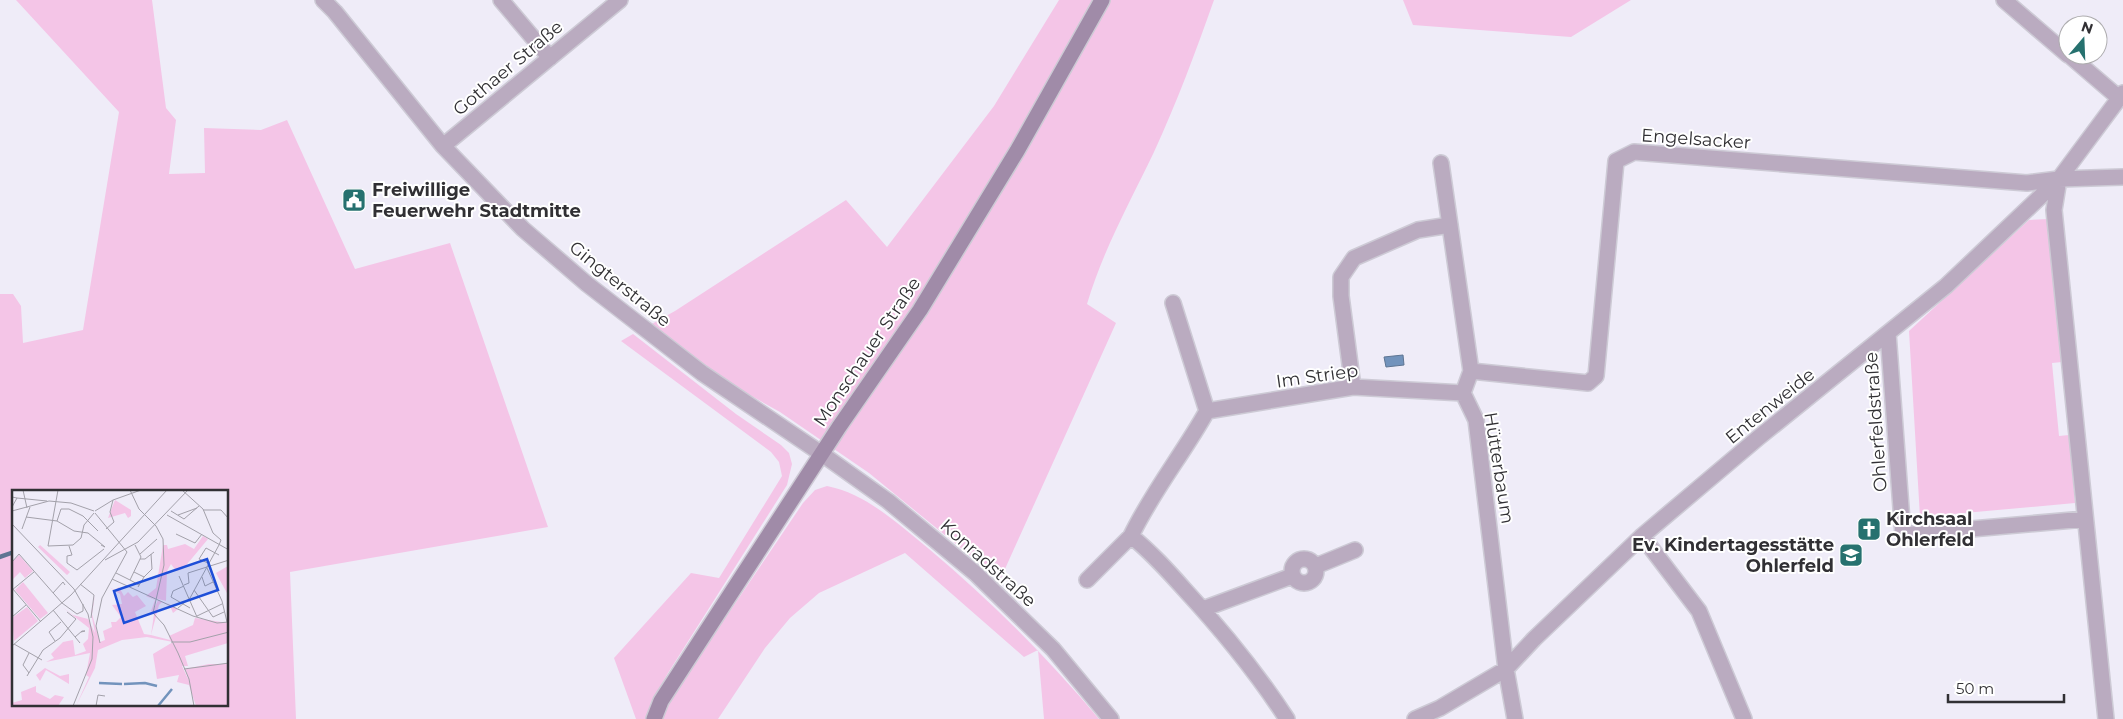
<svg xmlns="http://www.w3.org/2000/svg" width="2123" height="719" font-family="Montserrat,sans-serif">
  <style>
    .green { fill: #f4c5e7; fill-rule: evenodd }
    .water { fill: #7293bc; stroke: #5e7593 }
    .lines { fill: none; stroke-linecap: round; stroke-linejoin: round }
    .stream { stroke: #5e7593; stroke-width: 4.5 }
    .minor-casing { stroke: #cdcad5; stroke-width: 18 }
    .secondary-casing { stroke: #cdcad5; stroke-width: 18 }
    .minor { stroke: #baabc0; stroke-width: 15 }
    .secondary { stroke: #a08ba8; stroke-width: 15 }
    .labels { text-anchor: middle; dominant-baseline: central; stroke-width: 4; stroke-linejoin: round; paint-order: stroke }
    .street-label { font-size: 18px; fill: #313034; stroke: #fff }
    .poi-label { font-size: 18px; font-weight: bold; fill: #313034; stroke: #fff; text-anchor: start }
    .inset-river { fill: none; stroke: #7293bc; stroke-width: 2.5 }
    .inset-road { fill: none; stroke: #a3a1aa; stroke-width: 1 }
    .view { fill: #1d4ed8; fill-opacity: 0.15; stroke: #1d4ed8; stroke-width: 2.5 }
    .inset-edge { fill: none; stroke: #313034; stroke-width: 2.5 }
  </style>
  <rect width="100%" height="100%" fill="#efecf8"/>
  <!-- green -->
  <path class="green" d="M16 0H152L166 108 176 120 169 174 205 173 204 128 261 130 287 120 355 269 450 243 548 527 290 572 296 719H0V294H13L21 306 23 343 83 330 119 112ZM14 492H228V705H14Z
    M1059 0H1214C1196 51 1177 102 1154 152 1130 202 1103 250 1087 304L1116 323 1000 580 869 473 780 412 732 385 694 360 650 325 675 311 846 200 887 247 994 106Z
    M1403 0H1631L1571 37 1413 25Z
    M2048 219 2062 362 2052 363 2059 436 2069 435 2075 503 1920 517 1909 331 2029 220Z
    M633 334 736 414 781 445 789 453 792 464 787 485 668 673 651 702 646 719H636L614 658 691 573 719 578 782 476 779 462 771 452 621 341Z
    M827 486C867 494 898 524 929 549 991 601 1047 657 1099 719H1044L1038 650 1024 657 905 553 819 593 790 618 765 648 718 719H662L674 694 803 503 815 490Z"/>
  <!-- water -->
  <path class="water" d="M1403 355 1404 365 1386 367 1384 357Z"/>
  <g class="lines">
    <!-- stream -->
    <path class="stream" d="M0 557 14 552"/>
    <!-- minor casing -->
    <g class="minor-casing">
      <path id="minor" d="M323 0 335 12 443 146 523 229 587 284 702 373 822 454 888 501 975 573 1053 649 1111 719
        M501 0 550 58
        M2004 0 2068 55
        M2069 55 2119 98
        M443 146 620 0
        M1441 163 1471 371 1463 393 1476 420 1506 669 1515 719
        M2059 179 2054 210 2106 719
        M1173 303 1207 411
        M1888 333 1903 535 2085 519
        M1471 371 1588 383 1596 376 1616 161 1634 152 2027 183 2059 179 2123 177
        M1353 387 1341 296V277L1354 258 1418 230 1450 225
        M1642 536 1699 611 1744 719
        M1292 571a12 12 0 1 1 24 0a12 12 0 1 1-24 0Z
        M1316 566 1355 550
        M1087 580 1131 536
        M1203 609 1292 576
        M1287 719C1257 673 1222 630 1185 590 1168 571 1151 552 1131 536 1152 492 1183 454 1207 411L1353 387 1463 393
        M1415 719 1440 708 1506 669 1534 639 1642 536 1758 438 1946 286 2059 179 2123 93"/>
    </g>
    <!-- secondary casing -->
    <g class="secondary-casing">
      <path id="secondary" d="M654 719 661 701 839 427 920 310 1017 151 1102 0"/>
    </g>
    <!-- minor -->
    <use href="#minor" class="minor"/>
    <!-- secondary -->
    <use href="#secondary" class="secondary"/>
  </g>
  <!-- icons -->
  <defs>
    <g id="civic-square" transform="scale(1.25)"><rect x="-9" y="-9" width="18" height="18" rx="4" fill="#26716f" stroke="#fff"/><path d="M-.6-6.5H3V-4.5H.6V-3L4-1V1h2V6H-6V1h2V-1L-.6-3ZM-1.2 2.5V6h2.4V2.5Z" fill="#fff"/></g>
    <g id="church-square" transform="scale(1.25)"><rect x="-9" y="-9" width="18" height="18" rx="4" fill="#26716f" stroke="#fff"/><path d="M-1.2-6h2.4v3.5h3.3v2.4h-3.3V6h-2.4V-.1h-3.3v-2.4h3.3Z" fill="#fff"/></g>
    <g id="school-square" transform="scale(1.25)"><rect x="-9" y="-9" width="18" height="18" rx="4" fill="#26716f" stroke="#fff"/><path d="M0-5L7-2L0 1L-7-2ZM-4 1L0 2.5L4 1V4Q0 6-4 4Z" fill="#fff"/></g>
  </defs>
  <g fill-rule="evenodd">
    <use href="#civic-square" x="354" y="200"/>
    <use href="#church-square" x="1869" y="529"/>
    <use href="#school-square" x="1851" y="555"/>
  </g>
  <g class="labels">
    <!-- street labels -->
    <g class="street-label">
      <text transform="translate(508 68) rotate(-40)">Gothaer Straße</text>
      <text transform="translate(1696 139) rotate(4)">Engelsacker</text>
      <text transform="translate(620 284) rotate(39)">Gingterstraße</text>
      <text transform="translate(867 352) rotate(-56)">Monschauer Straße</text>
      <text transform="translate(1317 376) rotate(-8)">Im Striep</text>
      <text transform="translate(1770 406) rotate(-39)">Entenweide</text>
      <text transform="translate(1876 422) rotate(-94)">Ohlerfeldstraße</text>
      <text transform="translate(1499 468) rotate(81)">Hütterbaum</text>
      <text transform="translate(988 563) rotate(42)">Konradstraße</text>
    </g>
    <!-- poi labels -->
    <g class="poi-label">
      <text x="372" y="190">Freiwillige<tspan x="372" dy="21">Feuerwehr Stadtmitte</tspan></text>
      <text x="1886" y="519">Kirchsaal<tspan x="1886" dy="21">Ohlerfeld</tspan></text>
      <text x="1834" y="545" text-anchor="end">Ev. Kindertagesstätte<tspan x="1834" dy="21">Ohlerfeld</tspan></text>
    </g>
  </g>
  <!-- overview -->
  <g transform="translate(12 490)">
    <rect width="216" height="216" fill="#efecf8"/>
    <path d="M103 10 119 20V26L116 28 113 23 96 28ZM191 46 196 49 171 79 164 81 159 74 155 81 154 111 138 107 144 110 141 121 146 110 154 113 166 119 161 123 157 114 150 112 147 115 139 145 158 150 157 146 181 135 183 128 216 133V153L173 166 176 176H170L177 191 173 179 197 174H216V216H184L177 195 165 192 167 185 145 189 141 164 161 152 135 147 110 150 86 160 83 178 64 216 77 187 74 185 78 163 34 172 42 168 39 164 51 152 61 150 63 165 74 161 71 154 76 149 77 138 50 117 61 125 76 129 83 143 79 123 83 105 80 124 88 152 93 150 91 141 100 137 99 132H104L109 127 100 115 110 114 108 104 97 97 103 100 107 97 112 106 116 102 121 107 125 105 134 116 123 122 132 144 139 145 142 124 139 121 143 110 134 106 144 98 151 55H155L156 59 173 54 182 59ZM28 55 58 82 55 85 26 57ZM7 65 21 81 13 88 8 82 1 89 0 72ZM216 76 217 77 216 105 204 83ZM11 92 36 123 28 129 3 100ZM15 117 26 131 2 151 0 128ZM33 178 48 186 57 184V194L34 180 28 191 24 185ZM24 196V202L38 209 43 205 52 207 46 216H0V213L10 210 9 202Z" fill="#f4c5e7"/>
    <path class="inset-river" d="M87 193 110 194M112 194 133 193 145 196M146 216 160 199"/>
    <path class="inset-road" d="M11 0 15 18M46 0 36 56 61 55 69 48 72 35 82 23M118 0 127 19 144 36 151 49 152 75 141 123 152 135 166 163 177 189 182 216M170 0 191 19 201 43 209 50 207 55M0 7 5 8 0 17M5 8 35 11M191 20H209L217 29M0 21 37 11 59 13 82 21M83 21 101 10 129 0M159 21 172 29 187 16M83 23 115 62 90 108 84 136 88 153M155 25 217 60M166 25 185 18M14 27 45 31 62 41 76 43 93 57 89 55M45 31 49 19H57L71 26 86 41M0 34 62 99 76 124 81 147 80 169 61 216M10 39 18 17M94 39 102 32 98 22 101 10M164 44 183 53 190 44M123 55 129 67 118 90 127 95M57 56 60 65 55 66V73L65 80 92 59M128 64 145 49M128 69H133L142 62M93 70 126 52 176 0M0 72 7 64 50 113M196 73 187 69 194 58 207 65M195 78 210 111 215 132M122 82 132 87 126 97M104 83 118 90M167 86 185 127M132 87 140 79 139 64M190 87 193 96 201 92M100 89 181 126 205 133 217 132M68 94 82 105 79 128M172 95 177 93 176 83 217 70M172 96 161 101 159 107 178 118M0 98 29 132M0 100 22 82M182 100 201 127 212 122M41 103 51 92 53 95M50 113 65 124 71 121V114M166 118 178 108 207 55M41 120 68 153M185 126 210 114M0 127 14 115M63 147 70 141H73L69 142M43 151 37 142 49 132M159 152H178L217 142M2 154 30 170M0 156 59 105 155 0M172 179 217 173M17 183 11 175 17 163M15 186 31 160 48 148 64 129 55 122M84 216 86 205 93 206"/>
    <path class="view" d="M195 69 206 100 112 133 102 101Z"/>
    <rect width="216" height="216" class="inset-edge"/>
  </g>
  <!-- north arrow -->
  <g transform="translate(2083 40) rotate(19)"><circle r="24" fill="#ffffff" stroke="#adacae"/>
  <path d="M0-4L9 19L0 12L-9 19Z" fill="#26716f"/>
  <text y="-8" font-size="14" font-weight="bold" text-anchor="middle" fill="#313034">N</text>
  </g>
  <!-- scale -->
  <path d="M1948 694v8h116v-8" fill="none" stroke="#313034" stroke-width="2.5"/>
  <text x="1956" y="694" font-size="15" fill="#313034" stroke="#ffffff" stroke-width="4" paint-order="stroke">50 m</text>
</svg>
